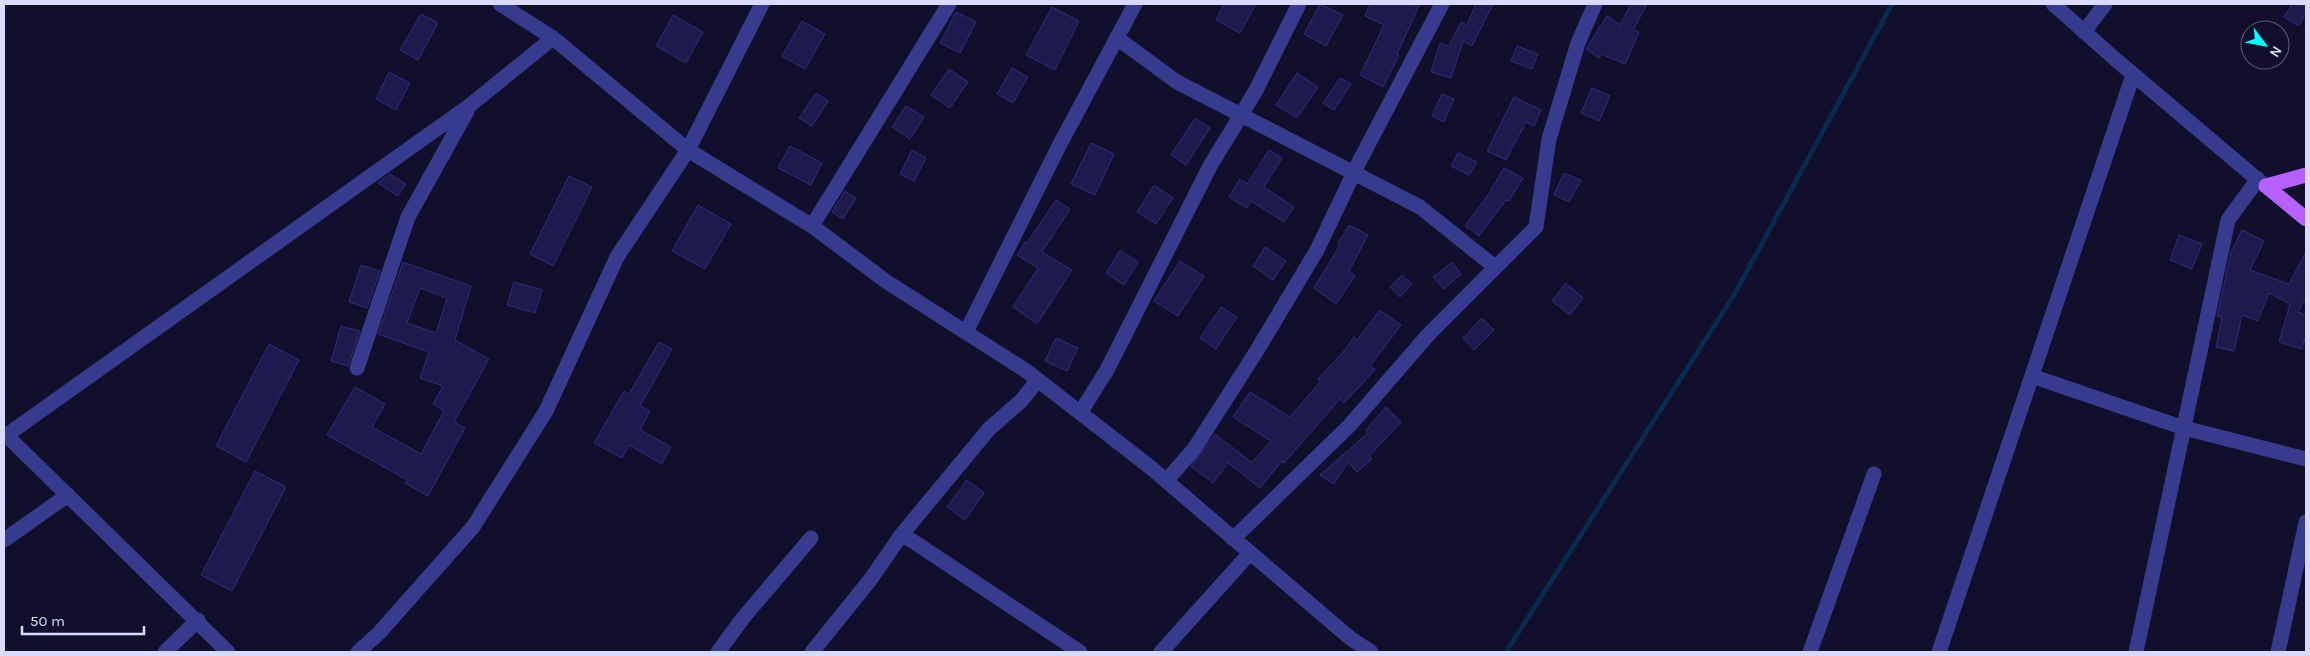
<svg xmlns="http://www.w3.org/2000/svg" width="2310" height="656" font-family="Karla,sans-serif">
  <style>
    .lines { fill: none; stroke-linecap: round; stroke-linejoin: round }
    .stream { stroke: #092950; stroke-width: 5 }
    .building { fill: #1f1a4d; stroke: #332a7b; fill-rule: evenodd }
    .minor { stroke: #373b8d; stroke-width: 15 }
    .major { stroke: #b560ff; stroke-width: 15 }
  </style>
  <rect width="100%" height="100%" fill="#110f2b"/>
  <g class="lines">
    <!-- stream -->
    <path class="stream" d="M1506 652 1734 295 1892 4"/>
  </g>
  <!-- building -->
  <path class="building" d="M1224 4H1256L1240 33 1216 20Z
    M1320 4 1343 15 1326 46 1304 34Z
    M1370 4H1420L1397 54 1399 55 1383 87 1360 75 1384 25 1365 16Z
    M1476 4H1493L1472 46 1463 41 1451 78 1431 72 1440 43 1449 46 1461 22 1467 25Z
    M1631 4H1647L1633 30 1639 32 1625 64 1601 54 1599 58 1586 49 1607 16 1620 25Z
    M2292 4H2306V13L2299 26 2284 17Z
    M1052 7 1079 21 1055 70 1026 55Z
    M956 12 976 22 960 53 940 43Z
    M421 14 438 23 418 60 400 50Z
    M673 15 703 32 686 63 656 46Z
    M802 21 825 34 805 69 782 56Z
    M1517 46 1538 54 1532 69 1511 61Z
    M1012 68 1028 77 1013 103 997 94Z
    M949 69 968 82 950 108 931 95Z
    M389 72 410 83 396 110 376 99Z
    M1297 73 1318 87 1297 118 1276 105Z
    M1340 78 1351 84 1334 110 1323 103Z
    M1592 88 1610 96 1599 121 1581 113Z
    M816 93 828 101 812 126 799 118Z
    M1442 94 1454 99 1444 122 1432 116Z
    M1514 97 1541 110 1534 126 1526 122 1506 160 1487 151Z
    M906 106 924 117 910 139 892 127Z
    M1195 118 1210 128 1186 165 1171 155Z
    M1091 143 1114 154 1095 195 1071 184Z
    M790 146 822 163 811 185 778 168Z
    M912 150 926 158 914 181 900 174Z
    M1269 150 1282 158 1264 187 1294 207 1284 222 1251 201 1247 208 1229 197 1240 179 1247 184Z
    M1458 153 1477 162 1469 175 1451 166Z
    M1504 168 1523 178 1509 201 1506 200 1479 236 1465 226 1486 198Z
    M1564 173 1581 180 1569 202 1554 195Z
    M390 174 406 184 398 196 378 183Z
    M569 176 592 187 553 266 530 254Z
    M1154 185 1173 198 1156 224 1137 212Z
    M845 191 856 198 843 219 832 212Z
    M1056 200 1070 209 1042 252 1072 270 1037 324 1013 307 1038 268 1017 255 1025 242 1027 243Z
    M698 205 731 224 705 269 672 251Z
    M1349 225 1368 235 1349 271 1355 276 1336 304 1314 288 1340 245 1338 244Z
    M2242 230 2264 241 2250 270 2289 284 2306 252V297L2298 312 2306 315V334L2302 349 2279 342 2290 304 2269 293 2258 321 2242 315 2234 351 2216 347 2222 317 2217 316 2231 252Z
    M2179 235 2202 244 2192 269 2170 260Z
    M1265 247 1286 261 1273 280 1253 266Z
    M1120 250 1138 262 1124 285 1106 273Z
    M1180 261 1204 276 1178 316 1154 301Z
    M403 262 471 286 455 340 489 359 454 422 465 428 428 496 405 483 407 480 327 435 355 387 385 404 372 427 421 454 444 411 433 404 443 386 420 378 429 352 378 334ZM420 288 447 298 436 333 407 323Z
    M1452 262 1461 274 1444 289 1433 277Z
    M361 265 380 271 367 308 349 302Z
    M1402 275 1412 284 1400 297 1390 287Z
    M514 282 542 290 535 313 507 305Z
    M1566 283 1583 298 1570 315 1552 301Z
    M1221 307 1237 317 1216 349 1200 338Z
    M1380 310 1401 325 1370 366 1375 370 1344 403 1340 399 1284 463 1282 461 1260 488 1228 463 1213 483 1191 466 1215 434 1251 462 1253 461 1271 441 1233 417 1250 392 1290 417 1320 382 1318 379 1344 351 1354 337 1357 340Z
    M1482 318 1494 330 1474 350 1463 338Z
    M341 326 360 331 348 366 331 361Z
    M1056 338 1078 348 1067 371 1045 361Z
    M659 342 672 349 640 406 650 411 640 430 671 447 662 464 629 445 622 458 594 443 624 391 629 394Z
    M269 344 299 360 246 462 216 446Z
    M1386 407 1401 422 1369 456 1372 459 1357 472 1348 462 1334 484 1320 475 1368 433 1366 430Z
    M255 471 286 487 232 591 201 575Z
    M967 480 984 493 965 520 947 507Z"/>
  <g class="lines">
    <!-- minor -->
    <path class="minor" d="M500 4 553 38 688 150 812 226 887 282 1025 370 1150 467 1350 638 1371 652
      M2053 4 2115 59 2264 185
      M2084 32 2105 4
      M1117 38 1177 82 1420 207 1495 267
      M812 226 949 4
      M966 332 1059 146 1135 4
      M357 368 408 217 467 111
      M2032 376 2184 428 2306 459
      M1080 413 1107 370 1210 166 1255 92 1299 4
      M6 435 228 652
      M4 437 469 106 553 38
      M1166 481 1194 449 1256 352 1317 250 1360 160 1442 4
      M902 534 1080 652
      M1233 539 1350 425 1428 335 1536 227 1549 139 1578 43 1595 4
      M4 540 68 495
      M165 652 198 620
      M358 652 379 633 473 527 546 411 617 257 688 150 762 4
      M718 652 743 618 811 538
      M812 652 870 580 902 534 989 429 1021 401 1038 380
      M1161 652 1250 553
      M1810 652 1874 474
      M1939 652 2133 75
      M2136 652 2228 220 2258 179
      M2278 652 2306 522"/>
    <!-- major -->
    <path class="major" d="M2266 186 2306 219
      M2266 186 2306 175"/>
  </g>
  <!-- border -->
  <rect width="2310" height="656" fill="none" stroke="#dad9ff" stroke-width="10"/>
  <!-- north arrow -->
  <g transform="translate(2265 45) rotate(122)"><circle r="24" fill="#110f2b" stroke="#616080"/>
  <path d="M0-4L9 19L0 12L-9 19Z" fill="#05fdff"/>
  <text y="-8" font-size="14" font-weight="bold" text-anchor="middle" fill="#dad9ff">N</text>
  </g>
  <!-- scale -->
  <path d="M22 626v8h122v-8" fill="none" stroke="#dad9ff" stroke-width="2.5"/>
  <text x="30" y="626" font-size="15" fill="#dad9ff" stroke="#110f2b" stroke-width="4" paint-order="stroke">50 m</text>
</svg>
